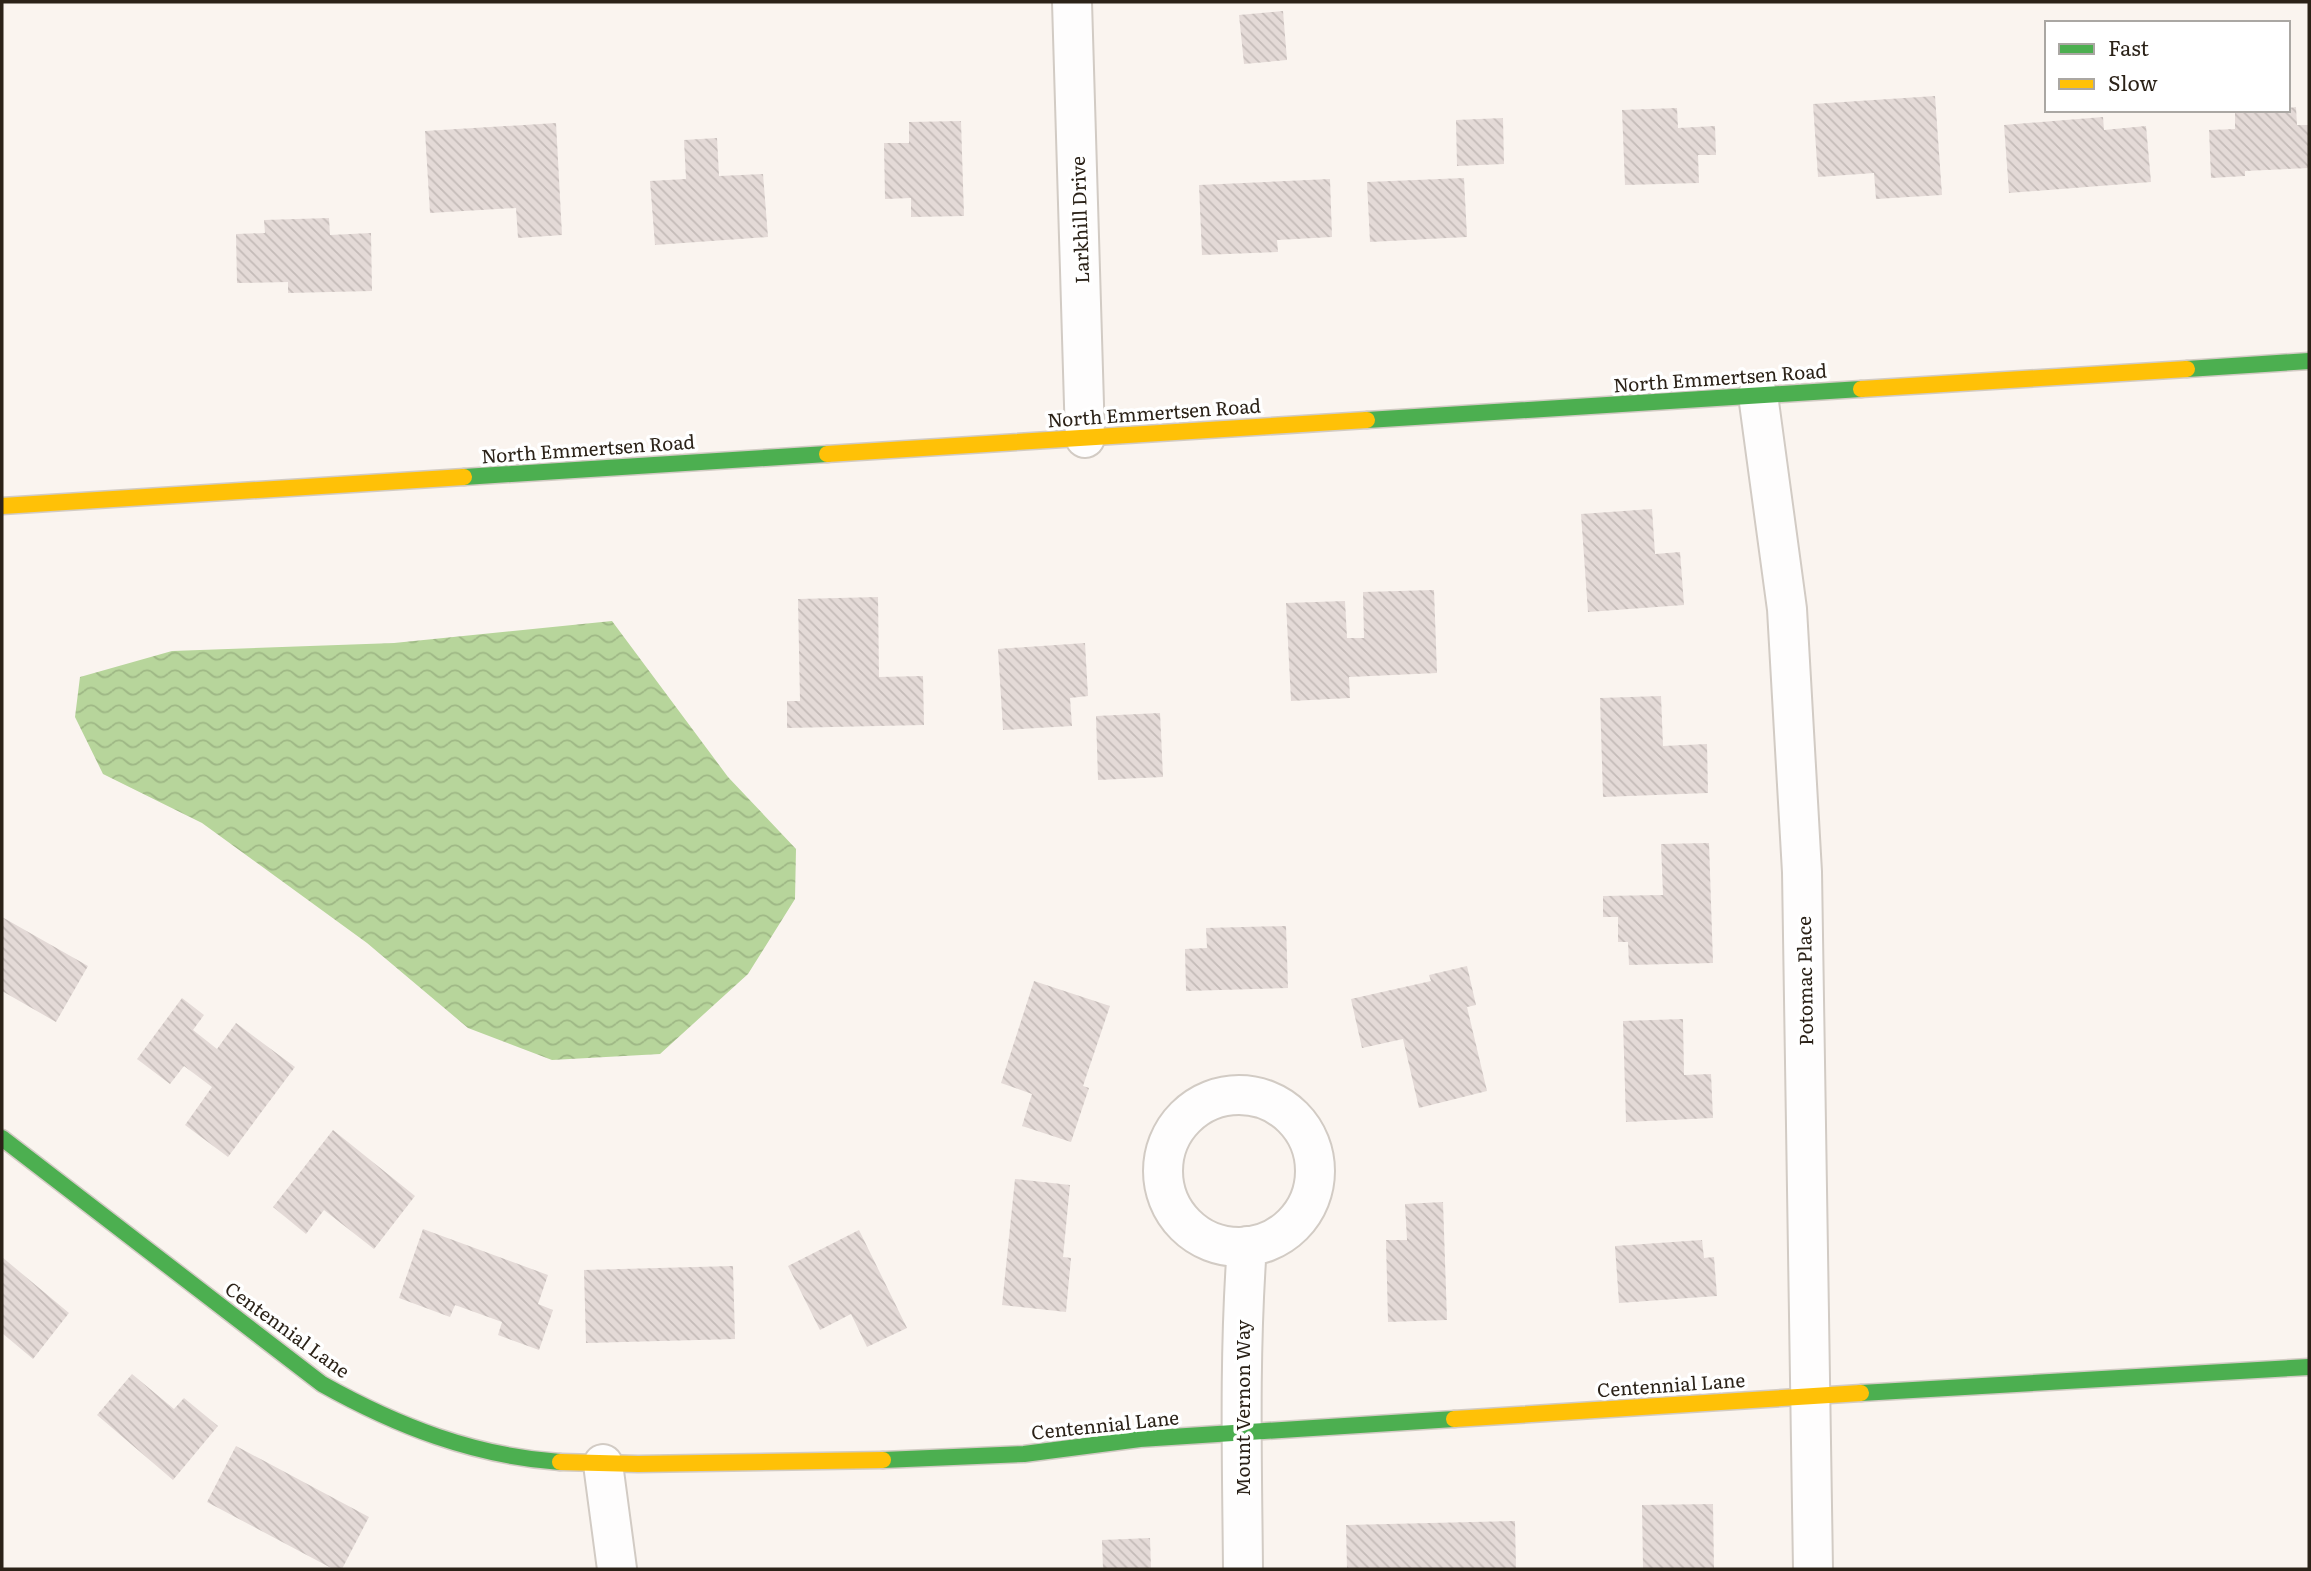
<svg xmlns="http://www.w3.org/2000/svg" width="2311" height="1571" font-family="Literata,serif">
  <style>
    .water { fill: url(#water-waves) }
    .building { fill: url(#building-back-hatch) }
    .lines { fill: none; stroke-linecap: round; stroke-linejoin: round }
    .street-casing { stroke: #d2cbc4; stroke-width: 42 }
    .fast-casing { stroke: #d2cbc4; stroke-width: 19 }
    .slow-casing { stroke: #d2cbc4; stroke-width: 19 }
    .street { stroke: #fefdfd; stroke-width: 38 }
    .fast { stroke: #4caf50; stroke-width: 16 }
    .slow { stroke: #ffc107; stroke-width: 16 }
    .labels { text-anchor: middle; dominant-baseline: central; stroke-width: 7; stroke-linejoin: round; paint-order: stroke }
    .street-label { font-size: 19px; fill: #2b2218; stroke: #fff }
  </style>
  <defs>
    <pattern id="water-waves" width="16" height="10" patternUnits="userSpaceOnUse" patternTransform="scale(1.75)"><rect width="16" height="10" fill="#b7d59b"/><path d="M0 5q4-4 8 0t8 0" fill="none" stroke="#9eb785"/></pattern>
    <pattern id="building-back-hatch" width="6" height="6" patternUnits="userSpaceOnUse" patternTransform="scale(1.75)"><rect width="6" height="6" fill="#e4dad7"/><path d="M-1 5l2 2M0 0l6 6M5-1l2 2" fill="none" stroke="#c4bbb8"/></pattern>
  </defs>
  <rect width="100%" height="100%" fill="#faf4ef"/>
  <!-- water -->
  <path class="water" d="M612 621 728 777 796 849 795 899 748 974 660 1054 552 1060 468 1028 367 943 202 823 103 774 75 717 80 677 172 651 394 643Z"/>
  <!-- building -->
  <path class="building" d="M1283 11 1287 60 1244 64 1239 15Z
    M1935 96 1942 195 1876 199 1874 173 1818 177 1813 104Z
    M2296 107 2297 125H2309V168L2245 171V176L2211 178 2209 130 2235 129V110H2288V108Z
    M1677 108 1678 128 1715 126 1716 155H1698L1699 183 1625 185 1622 110Z
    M2103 117 2104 130 2146 126 2151 182 2009 193 2004 125Z
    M1503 118 1504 164 1457 166 1456 120Z
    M961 121 964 216 911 217V198L885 199 884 143H909V122Z
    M556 123 562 235 518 238 516 208 430 213 425 131Z
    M717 138 719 176 763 174 768 237 655 245 650 181 686 179 684 140Z
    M1464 178 1467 237 1370 242 1367 182Z
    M1330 179 1332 237 1277 240 1278 252 1202 255 1199 185Z
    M329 218 330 235 371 233 372 291 288 293V282L237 283 236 234 265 233 264 220Z
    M1652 509 1655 554 1680 552 1684 605 1588 612 1581 514Z
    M1434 590 1437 673 1349 677 1350 698 1291 701 1286 603 1345 601 1347 638H1364L1363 592Z
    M878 597 879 677 923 676 924 725 787 728V701H800L798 599Z
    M1085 643 1088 696 1070 698 1072 726 1003 730 998 649Z
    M1661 696 1663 746 1707 744 1708 793 1603 797 1600 698Z
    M1160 713 1163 777 1098 780 1096 716Z
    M1709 843 1713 963 1629 965 1628 942H1618V917H1603V896L1663 895 1661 844Z
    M2 917 88 966 56 1022 2 991Z
    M1286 926 1288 988 1186 991 1185 949 1207 948 1206 928Z
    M1467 966 1476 1005 1467 1007 1487 1091 1419 1108 1403 1039 1362 1048 1351 999 1431 981 1429 975Z
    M1034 981 1110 1006 1083 1086 1089 1088 1071 1142 1022 1126 1032 1094 1001 1083Z
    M182 998 204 1015 193 1030 217 1049 236 1023 295 1067 228 1157 185 1125 212 1087 184 1066 170 1084 137 1059Z
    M1683 1019 1684 1075 1711 1074 1713 1118 1626 1122 1623 1021Z
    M333 1130 415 1196 374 1249 324 1210 306 1234 273 1207Z
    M1015 1179 1070 1185 1063 1257 1071 1258 1066 1312 1002 1305Z
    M1443 1202 1447 1320 1388 1322 1386 1240H1407L1405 1204Z
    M423 1229 548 1275 538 1304 553 1310 539 1350 498 1335 502 1322 455 1305 450 1317 399 1298Z
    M859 1230 907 1328 867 1347 851 1314 820 1330 788 1266Z
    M1702 1240 1704 1258 1714 1257 1717 1296 1619 1303 1615 1246Z
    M2 1257 69 1313 33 1359 2 1333Z
    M733 1266 735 1339 586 1343 584 1270Z
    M132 1374 174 1409 184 1398 218 1426 173 1480 97 1415Z
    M236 1446 369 1517 342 1569H333L207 1502Z
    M1713 1504 1714 1569H1643L1642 1505Z
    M1515 1521 1516 1569H1347L1346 1525Z
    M1150 1538 1151 1569H1103L1102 1540Z"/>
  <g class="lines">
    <!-- street casing -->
    <g class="street-casing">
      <path id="street" d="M1072 2 1085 438
        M1758 395 1787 609 1802 872 1813 1569
        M1163 1171a76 76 0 1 1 152 0a76 76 0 1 1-152 0Z
        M603 1464 617 1569
        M1243 1569C1242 1461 1239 1354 1247 1246"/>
    </g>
    <!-- fast casing -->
    <g class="fast-casing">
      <path id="fast" d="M2187 369 2309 361
        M1367 420 1861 389
        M464 477 827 454
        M2 1138 322 1384C397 1426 474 1456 560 1462
        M1861 1393 2309 1367
        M883 1460 1024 1454 1140 1439 1454 1419"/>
    </g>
    <!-- slow casing -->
    <g class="slow-casing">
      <path id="slow" d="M1861 389 2187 369
        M827 454 1367 420
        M2 506 464 477
        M1454 1419 1861 1393
        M560 1462 638 1464 883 1460"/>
    </g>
    <!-- street -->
    <use href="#street" class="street"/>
    <!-- fast -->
    <use href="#fast" class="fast"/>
    <!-- slow -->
    <use href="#slow" class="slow"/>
  </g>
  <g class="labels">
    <!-- street labels -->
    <g class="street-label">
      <text transform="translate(1079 220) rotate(-92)">Larkhill Drive</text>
      <text transform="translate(1720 377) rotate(-4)">North Emmertsen Road</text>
      <text transform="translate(1154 412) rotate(-4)">North Emmertsen Road</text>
      <text transform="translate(588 448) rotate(-4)">North Emmertsen Road</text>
      <text transform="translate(1804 981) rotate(-91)">Potomac Place</text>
      <text transform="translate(288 1329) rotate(36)">Centennial Lane</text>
      <text transform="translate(1671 1384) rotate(-4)">Centennial Lane</text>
      <text transform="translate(1242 1408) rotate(-90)">Mount Vernon Way</text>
      <text transform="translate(1105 1424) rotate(-6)">Centennial Lane</text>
    </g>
  </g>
  <!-- border -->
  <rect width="2311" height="1571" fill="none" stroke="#2b2218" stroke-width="7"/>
  <!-- legend -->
  <rect x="2045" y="21" width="245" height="91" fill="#ffffff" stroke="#aaa7a3" stroke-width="2"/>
  <rect x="2059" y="44" width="35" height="10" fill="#4caf50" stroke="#aaa7a3" stroke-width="2"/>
  <text x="2108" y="56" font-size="21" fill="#2b2218">Fast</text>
  <rect x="2059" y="79" width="35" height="10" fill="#ffc107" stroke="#aaa7a3" stroke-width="2"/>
  <text x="2108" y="91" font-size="21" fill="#2b2218">Slow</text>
</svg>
